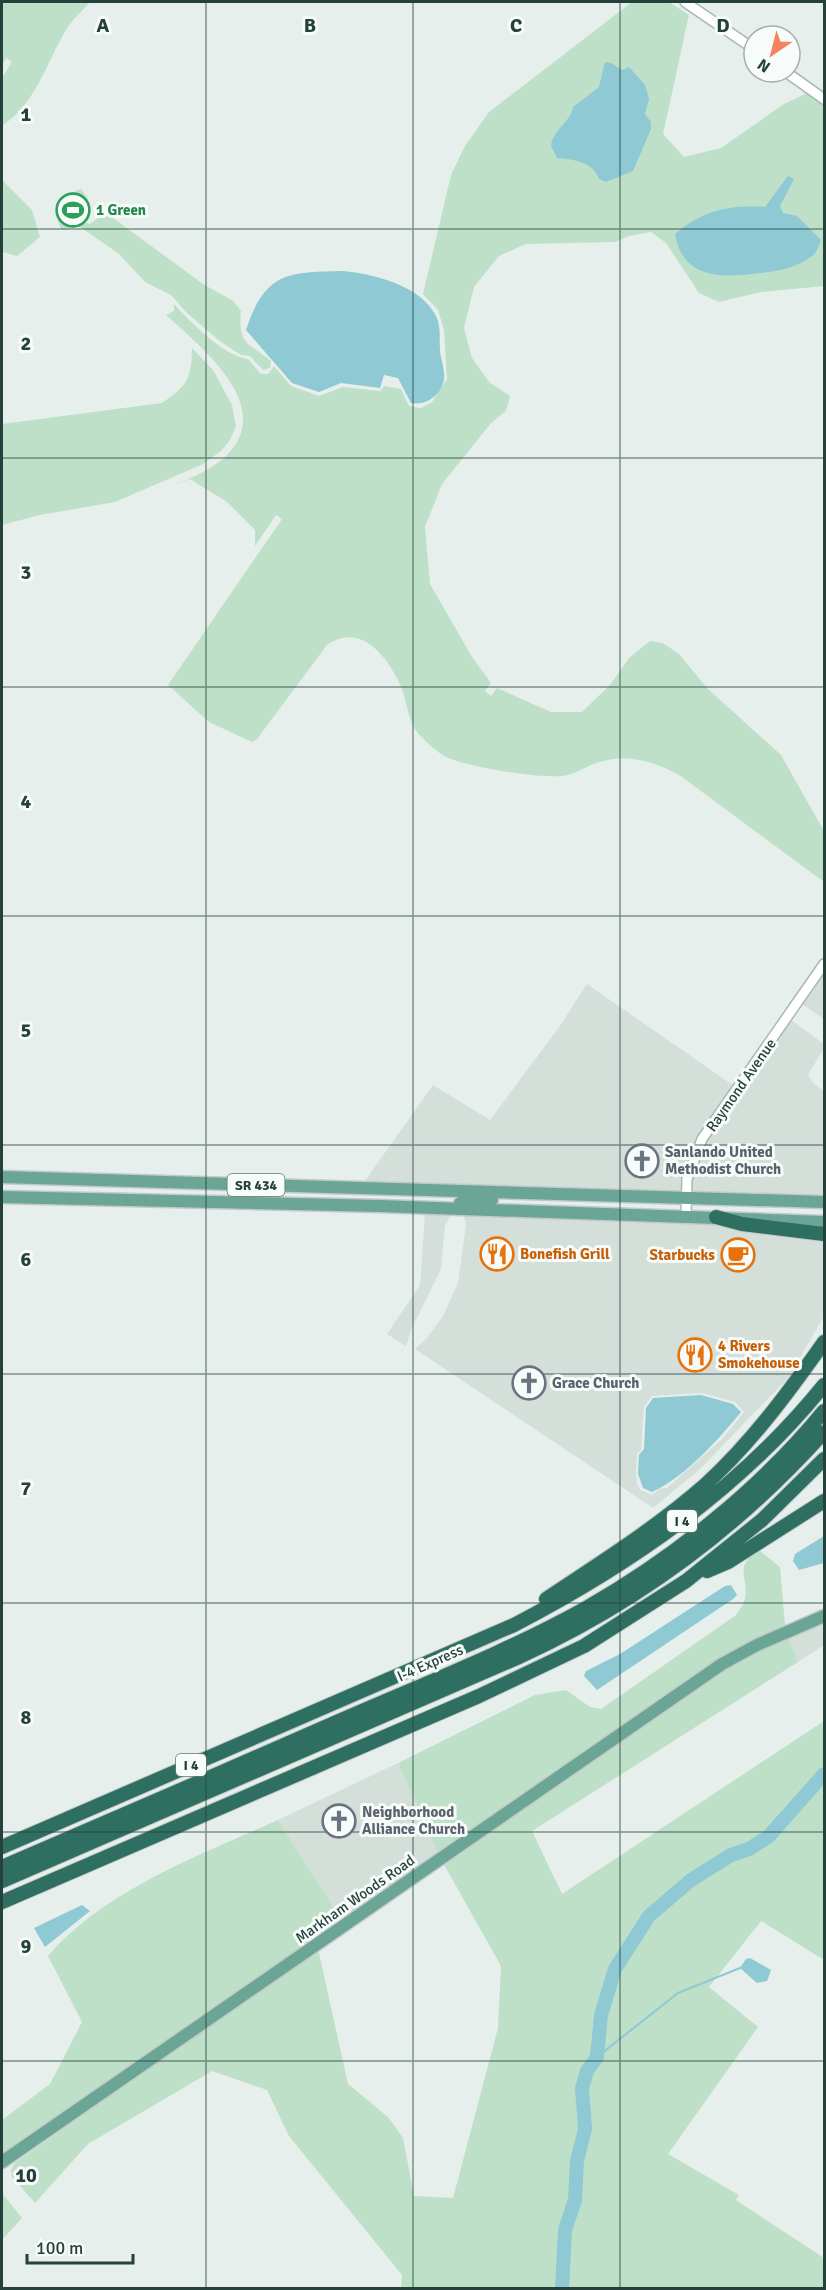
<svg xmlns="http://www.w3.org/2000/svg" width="826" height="2290" font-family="Signika,sans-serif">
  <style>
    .built { fill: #d4dfda; fill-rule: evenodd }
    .green { fill: #bfe0c8 }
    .water { fill: #8ec9d4 }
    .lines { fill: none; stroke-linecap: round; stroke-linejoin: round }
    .stream { stroke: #8ec9d4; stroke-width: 2 }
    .river { stroke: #8ec9d4; stroke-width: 14 }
    .minor-casing { stroke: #a8b8b2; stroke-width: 12 }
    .major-casing { stroke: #c2cac8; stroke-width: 15 }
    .highway-casing { stroke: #c2cac8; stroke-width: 16 }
    .minor { stroke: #fff; stroke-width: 9 }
    .major { stroke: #6aa596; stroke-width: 12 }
    .highway { stroke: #2f6f62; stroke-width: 14 }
    .grid { fill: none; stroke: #24423a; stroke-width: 1.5; stroke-opacity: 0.55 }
    .labels { text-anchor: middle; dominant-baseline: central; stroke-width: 6; stroke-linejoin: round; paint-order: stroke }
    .shield { fill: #f7fbf9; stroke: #637a73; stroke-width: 1.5 }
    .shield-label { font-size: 14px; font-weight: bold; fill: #24423a }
    .leisure-label { font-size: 15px; font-weight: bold; fill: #27864d; stroke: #f7fbf9; text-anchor: start }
    .street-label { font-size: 15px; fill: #24423a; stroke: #f7fbf9 }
    .worship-label { font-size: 15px; font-weight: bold; fill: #5b616d; stroke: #f7fbf9; text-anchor: start }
    .food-label { font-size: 15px; font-weight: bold; fill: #c56008; stroke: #f7fbf9; text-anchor: start }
    .grid-label { font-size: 20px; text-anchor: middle; font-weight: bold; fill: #24423a; stroke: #f7fbf9; stroke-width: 6; stroke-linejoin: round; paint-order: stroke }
  </style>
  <rect width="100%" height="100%" fill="#e6efeb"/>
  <!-- built -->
  <path class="built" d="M824 971V1019L802 1004Z
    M587 984 734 1086 691 1154 684 1178 683 1195 362 1185 433 1085 490 1120 560 1026Z
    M791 1020 824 1044V1048L808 1075 813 1083 824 1091V1197L690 1195 691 1179 706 1141Z
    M425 1213 451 1214 445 1226 441 1269 411 1330 406 1346 387 1334 420 1285Z
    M463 1214 725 1224 824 1238V1316L789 1377 700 1469 653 1508 415 1349 427 1338 443 1316 458 1283 466 1225ZM702 1393 735 1402 744 1412 723 1438 667 1488H661L652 1495 641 1490 637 1485 636 1473 637 1454 641 1450 644 1407 652 1396Z
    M824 1620V1645L798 1662 788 1635Z
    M398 1763 439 1855 343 1922 278 1820Z"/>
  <!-- green -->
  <path class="green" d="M2 2H90C82 11 72 20 66 30 45 65 37 102 2 126V78L12 62 6 58 2 65Z
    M632 2H669L689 15 663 134 684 157 721 148 784 104 807 93 824 105V286L761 292 719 302 699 293 666 243 651 232 629 236 615 242 526 244 499 256 474 287 464 328 472 358 490 383 510 396 506 411 492 422 442 484 425 527 430 584 472 657 491 683 485 691 491 696 497 688 551 712H582L610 685 629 658 650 641 663 643 679 654 708 689 781 755 824 831V882L682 777C654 760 623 752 591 765 582 769 572 775 561 776 539 778 460 767 441 754 434 749 420 737 415 729 407 715 406 696 399 682 384 652 359 623 327 645L257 739 252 742 209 722 168 685 282 519 276 515 255 546V530L227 502 190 479 169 487C188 479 210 471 226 456 277 406 201 347 166 315L174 311V304C190 322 224 356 248 359L261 374H268L274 366 291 386 319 396 343 387 380 391 384 386 401 389 409 406 421 408 432 402 447 379 444 330 438 310 423 294 451 175 465 146 489 112Z
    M2 180 32 210 40 237 17 256 2 252Z
    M81 189 88 199 83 222 90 224 98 218 109 215 203 284 233 301 241 311C238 345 248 342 271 361L270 368 263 370 250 356 241 355 221 342 187 313 171 295 145 282 119 254 79 226 62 230C51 214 64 194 81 189Z
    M192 348 213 370 232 405 236 426 230 440 221 451 203 464 115 502 40 515 2 525V424L162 403C188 385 191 380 192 348Z
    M759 1550 780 1567 785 1625 720 1661 439 1855 398 1763 535 1695 566 1690 590 1707 601 1709 736 1615C738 1611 742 1607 744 1602 751 1578 731 1568 759 1550Z
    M788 1635 798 1662 532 1831 562 1894 824 1721V1960L761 1921 709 1987 758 2027 668 2154 739 2195 736 2200 824 2258V2288H401L402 2275 289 2136 267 2090 212 2071 88 2144 35 2203 12 2177 11 2170 15 2163 318 1948 348 2084 388 2117 403 2138 414 2196 453 2198 498 2028 501 1966 442 1861 723 1667Z
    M278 1820 343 1922 2 2158V2120L50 2084 82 2022 48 1956C104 1890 200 1855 278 1820Z
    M2 2193 22 2218 2 2240Z"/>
  <!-- water -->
  <path class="water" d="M605 62 611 63 622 70 629 67 645 85 649 99 645 114 651 122V129L633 171 606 182 599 179C594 162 572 159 557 158L551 146C553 129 571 122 573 107L599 87Z
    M788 176 794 179 780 206 783 213 797 216 821 240C819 245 817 253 812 256 797 268 778 271 760 273 723 278 683 280 675 234 704 210 728 205 765 207Z
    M342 271C371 273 417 285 433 311 442 323 439 337 440 351 441 360 445 370 444 379 442 395 426 406 411 403L398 378 384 375 380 388 341 383 319 392 292 383 246 330C265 273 286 272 342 271Z
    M701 1395 733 1404 741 1412C717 1441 685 1477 652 1492L643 1488 638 1474 639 1455 644 1449 646 1408 653 1398Z
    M824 1536V1563L799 1570 793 1561 795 1554Z
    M731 1585 737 1595 733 1599 597 1690 584 1676 586 1671 620 1654 725 1586Z
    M82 1905 90 1911 45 1947 34 1928Z
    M750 1958 771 1970 767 1981 757 1983 740 1968 746 1959Z"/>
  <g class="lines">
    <!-- stream -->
    <path class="stream" d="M597 2057 678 1993 740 1968"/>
    <!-- river -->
    <path class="river" d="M562 2288 565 2230 575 2200 577 2161 585 2129 582 2088 587 2071 597 2057 601 2015 615 1969 649 1916 691 1880 731 1855 749 1849 768 1837 824 1774"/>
    <!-- minor casing -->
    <g class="minor-casing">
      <path id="minor" d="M685 2 754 49
        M786 72 824 99
        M686 1216 687 1179 702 1139 824 964"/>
    </g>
    <!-- major casing -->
    <g class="major-casing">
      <path id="major" d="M2 1177 824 1202
        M2 1197 380 1206 824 1222
        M458 1209 460 1203 467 1200H492
        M2 2162 722 1664 757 1645 824 1616"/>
    </g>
    <!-- highway casing -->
    <g class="highway-casing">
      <path id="highway" d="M716 1217 742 1224 824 1234
        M707 1571 728 1562 824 1501
        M546 1599C600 1563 656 1528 705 1485 751 1443 788 1393 824 1342
        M2 1847 514 1625C631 1564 740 1489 824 1385
        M2 1867C114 1819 227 1770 339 1721 421 1685 507 1652 586 1608 674 1558 760 1489 824 1411
        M2 1881 519 1657C635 1604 739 1527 824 1432
        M2 1902 479 1696 584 1646 686 1581 762 1520 824 1459"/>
    </g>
    <!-- minor -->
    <use href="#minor" class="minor"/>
    <!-- major -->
    <use href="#major" class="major"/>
    <!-- highway -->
    <use href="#highway" class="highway"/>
  </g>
  <!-- grid -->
  <path class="grid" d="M206 2V2288M413 2V2288M620 2V2288M2 229H824M2 458H824M2 687H824M2 916H824M2 1145H824M2 1374H824M2 1603H824M2 1832H824M2 2061H824"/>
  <!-- icons -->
  <defs>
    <g id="stadium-ring" transform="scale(1.725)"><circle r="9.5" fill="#f7fbf9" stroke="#2e9e5b" stroke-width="1.5"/><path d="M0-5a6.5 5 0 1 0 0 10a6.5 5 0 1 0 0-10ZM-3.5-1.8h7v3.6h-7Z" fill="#2e9e5b"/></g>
    <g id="church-ring" transform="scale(1.725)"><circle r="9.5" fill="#f7fbf9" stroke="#6b7280" stroke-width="1.5"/><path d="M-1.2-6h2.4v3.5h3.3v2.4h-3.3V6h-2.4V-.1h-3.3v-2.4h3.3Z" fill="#6b7280"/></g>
    <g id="restaurant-ring" transform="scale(1.725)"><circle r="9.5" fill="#f7fbf9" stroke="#e8710a" stroke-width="1.5"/><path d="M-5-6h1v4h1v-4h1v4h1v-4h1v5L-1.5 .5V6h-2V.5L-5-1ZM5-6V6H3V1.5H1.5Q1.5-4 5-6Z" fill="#e8710a"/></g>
    <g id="cafe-ring" transform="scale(1.725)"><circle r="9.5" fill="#f7fbf9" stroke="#e8710a" stroke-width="1.5"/><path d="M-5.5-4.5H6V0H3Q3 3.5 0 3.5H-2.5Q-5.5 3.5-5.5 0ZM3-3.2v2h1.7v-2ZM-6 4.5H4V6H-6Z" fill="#e8710a"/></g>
  </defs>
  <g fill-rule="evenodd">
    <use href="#stadium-ring" x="73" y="210"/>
    <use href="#church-ring" x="642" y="1161"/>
    <use href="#restaurant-ring" x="497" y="1254"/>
    <use href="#cafe-ring" x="738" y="1255"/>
    <use href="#restaurant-ring" x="695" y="1355"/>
    <use href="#church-ring" x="529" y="1383"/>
    <use href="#church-ring" x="339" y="1821"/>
  </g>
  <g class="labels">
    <!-- shield labels -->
    <g class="shield">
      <rect x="227.5" y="1174" width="57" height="22" rx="4.5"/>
      <rect x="667" y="1510" width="30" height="22" rx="4.5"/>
      <rect x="176" y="1754" width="30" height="22" rx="4.5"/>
    </g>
    <g class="shield-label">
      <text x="256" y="1185">SR 434</text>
      <text x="682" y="1521">I 4</text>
      <text x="191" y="1765">I 4</text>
    </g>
    <!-- leisure labels -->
    <g class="leisure-label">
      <text x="96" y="210">1 Green</text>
    </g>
    <!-- street labels -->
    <g class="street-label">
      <text transform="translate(741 1085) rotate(-55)">Raymond Avenue</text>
      <text transform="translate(430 1663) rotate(-24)">I-4 Express</text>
      <text transform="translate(355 1899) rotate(-35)">Markham Woods Road</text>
    </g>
    <!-- worship labels -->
    <g class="worship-label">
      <text x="665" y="1152">Sanlando United<tspan x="665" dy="17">Methodist Church</tspan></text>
      <text x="552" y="1383">Grace Church</text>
      <text x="362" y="1812">Neighborhood<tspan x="362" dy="17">Alliance Church</tspan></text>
    </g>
    <!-- food labels -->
    <g class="food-label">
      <text x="520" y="1254">Bonefish Grill</text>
      <text x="715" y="1255" text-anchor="end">Starbucks</text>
      <text x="718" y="1346">4 Rivers<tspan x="718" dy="17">Smokehouse</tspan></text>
    </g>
  </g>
  <g class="grid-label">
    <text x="103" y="32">A</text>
    <text x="310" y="32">B</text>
    <text x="516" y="32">C</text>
    <text x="723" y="32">D</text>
    <text x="26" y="121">1</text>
    <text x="26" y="350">2</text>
    <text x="26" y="579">3</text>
    <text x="26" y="808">4</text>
    <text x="26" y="1037">5</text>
    <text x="26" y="1266">6</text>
    <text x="26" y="1495">7</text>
    <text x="26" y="1724">8</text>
    <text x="26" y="1953">9</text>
    <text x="26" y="2182">10</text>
  </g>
  <!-- border -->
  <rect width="826" height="2290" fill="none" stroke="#24423a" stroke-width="6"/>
  <!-- north arrow -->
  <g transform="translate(772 54) rotate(215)"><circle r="28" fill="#f7fbf9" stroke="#a3b1ad" stroke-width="1.5"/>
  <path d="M0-4.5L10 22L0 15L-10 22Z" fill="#f4845f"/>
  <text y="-9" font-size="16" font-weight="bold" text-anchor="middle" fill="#24423a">N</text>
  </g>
  <!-- scale -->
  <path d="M27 2254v9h106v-9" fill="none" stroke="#24423a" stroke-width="3"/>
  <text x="36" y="2254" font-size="18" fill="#24423a" stroke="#f7fbf9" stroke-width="4.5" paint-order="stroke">100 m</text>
</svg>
